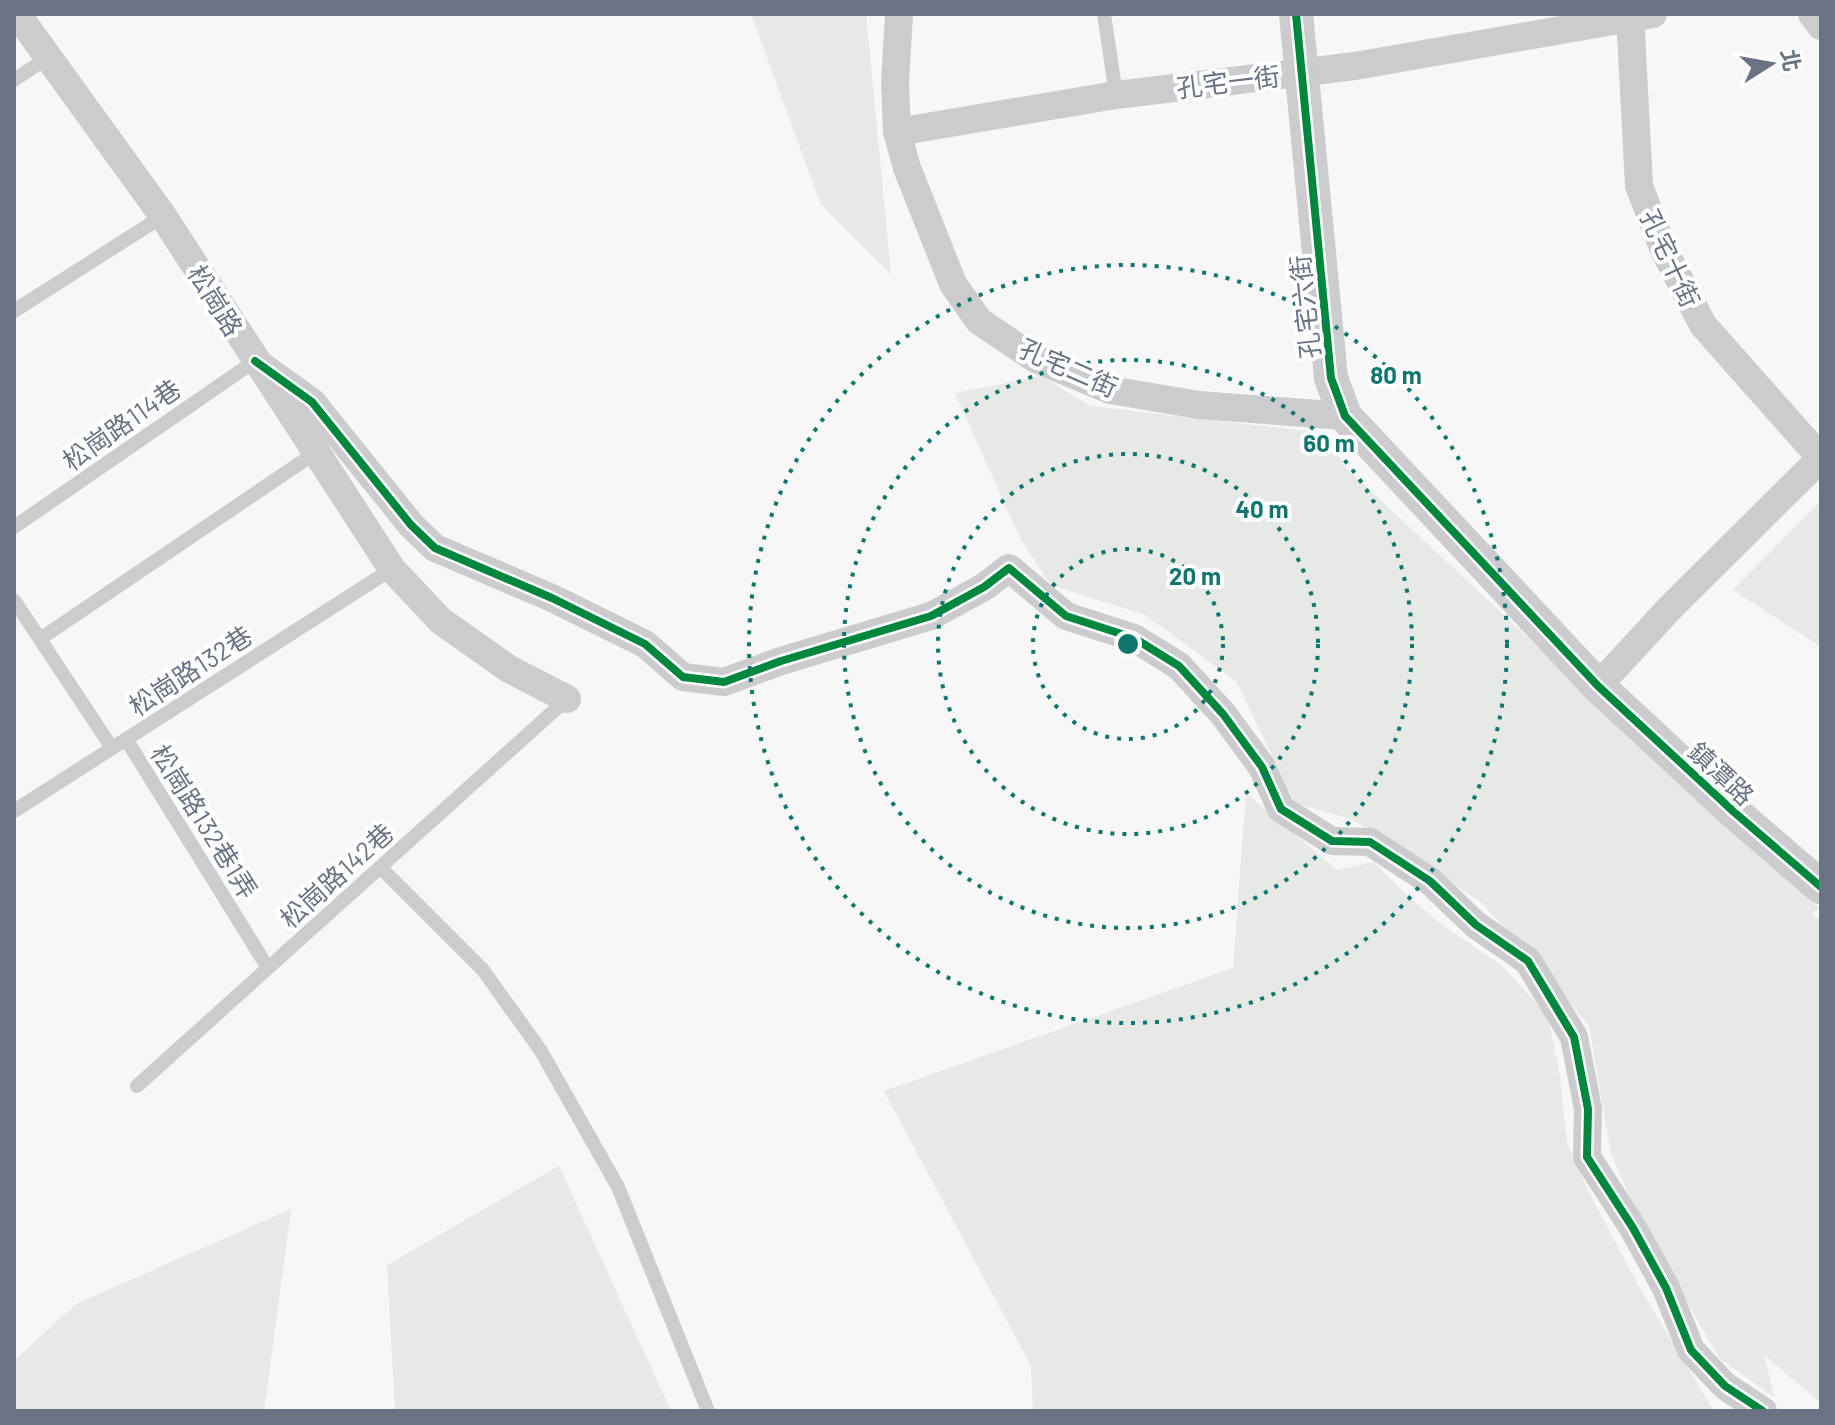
<svg xmlns="http://www.w3.org/2000/svg" width="1835" height="1425" font-family="Barlow,'Noto Sans TC',sans-serif">
  <style>
    .green { fill: #e6e9e5 }
    .lines { fill: none; stroke-linecap: round; stroke-linejoin: round }
    .service { stroke: #ccccce; stroke-width: 14 }
    .minor { stroke: #ccccce; stroke-width: 28 }
    .tertiary { stroke: #ccccce; stroke-width: 34 }
    .cycleway-casing { stroke: #fff; stroke-width: 13 }
    .cycleway { stroke: #00873e; stroke-width: 8 }
    .ring { fill: none; stroke: #0f766e; stroke-width: 4; stroke-dasharray: 4 8 }
    .labels { text-anchor: middle; dominant-baseline: central; stroke-width: 8; stroke-linejoin: round; paint-order: stroke }
    .street-label { font-size: 26px; fill: #6a7384; stroke: #fff }
    .centre { fill: #0f766e; stroke: #fff; stroke-width: 4 }
    .ring-label { font-size: 24px; text-anchor: middle; font-weight: bold; fill: #0f766e; stroke: #fff; stroke-width: 8; stroke-linejoin: round; paint-order: stroke }
  </style>
  <rect width="100%" height="100%" fill="#f7f7f7"/>
  <!-- green -->
  <path class="green" d="M751 14H866L891 274 821 205Z
    M1042 376 1090 406 1323 433 1346 468 1819 908 1812 914 1821 921V1403L1764 1355 1775 1398 1719 1358 1639 1218 1611 1154 1589 1025 1482 903 1353 820 1295 803 1236 681 1145 615 1051 585 1020 538 955 393Z
    M1821 501V647L1733 590Z
    M1246 793 1337 870 1374 862 1403 892 1445 927 1500 964 1547 1014 1559 1071 1567 1142 1586 1186 1638 1285 1714 1411H1033L1031 1366 884 1091 1233 968Z
    M559 1166 671 1411H395L387 1265Z
    M291 1209 264 1411H14V1361L76 1304Z"/>
  <g class="lines">
    <!-- service -->
    <path class="service" d="M1104 14 1116 95
      M14 80 50 56
      M14 311 163 216
      M14 527 255 361
      M14 600 112 748
      M40 639 315 453
      M126 739 268 968
      M14 811 392 569
      M380 867 483 970 541 1051 618 1187 708 1411
      M137 1086 567 699"/>
    <!-- minor -->
    <path class="minor" d="M17 14 163 216 392 569 441 621 509 669 567 699
      M899 14 895 83 897 132 907 168 953 284 979 321 1034 358 1110 390 1199 405 1345 416
      M1630 14 1639 186 1664 250 1703 325 1821 458
      M1812 14 1821 26
      M897 132 1116 95 1355 66 1653 14
      M255 361 312 402 411 525 435 548 552 598 645 644 683 677 724 682 781 661 931 616 984 587 1009 568 1066 616 1134 638 1179 666 1223 714 1262 767 1281 809 1332 841 1370 842 1430 881 1476 925 1528 961 1574 1037 1588 1109 1587 1157 1633 1228 1666 1288 1691 1350 1725 1386 1763 1411
      M1598 686 1669 609 1821 458"/>
    <!-- tertiary -->
    <path class="tertiary" d="M1296 14 1331 378 1345 416 1598 686 1734 812 1821 887"/>
    <!-- cycleway casing -->
    <g class="cycleway-casing">
      <path id="cycleway" d="M1296 14 1331 378 1345 416 1598 686 1734 812 1821 887
        M255 361 312 402 411 525 435 548 552 598 645 644 683 677 724 682 781 661 931 616 984 587 1009 568 1066 616 1134 638 1179 666 1223 714 1262 767 1281 809 1332 841 1370 842 1430 881 1476 925 1528 961 1574 1037 1588 1109 1587 1157 1633 1228 1666 1288 1691 1350 1725 1386 1763 1411"/>
    </g>
    <!-- cycleway -->
    <use href="#cycleway" class="cycleway"/>
  </g>
  <!-- distance rings -->
  <g class="ring">
    <circle cx="1128" cy="644" r="95"/>
    <circle cx="1128" cy="644" r="190"/>
    <circle cx="1128" cy="644" r="284"/>
    <circle cx="1128" cy="644" r="379"/>
  </g>
  <g class="labels">
    <!-- street labels -->
    <g class="street-label">
      <text transform="translate(1228 81) rotate(-7)">孔宅一街</text>
      <text transform="translate(1671 258) rotate(65)">孔宅十街</text>
      <text transform="translate(216 300) rotate(58)">松崗路</text>
      <text transform="translate(1304 307) rotate(-96)">孔宅六街</text>
      <text transform="translate(1069 367) rotate(24)">孔宅二街</text>
      <text transform="translate(121 424) rotate(-35)">松崗路114巷</text>
      <text transform="translate(190 670) rotate(-33)">松崗路132巷</text>
      <text transform="translate(1722 773) rotate(43)">鎮潭路</text>
      <text transform="translate(205 821) rotate(58)">松崗路132巷1弄</text>
      <text transform="translate(336 875) rotate(-42)">松崗路142巷</text>
    </g>
  </g>
  <circle cx="1128" cy="644" r="12" class="centre"/>
  <g class="ring-label">
    <text x="1396" y="384">80 m</text>
    <text x="1329" y="452">60 m</text>
    <text x="1262" y="518">40 m</text>
    <text x="1195" y="585">20 m</text>
  </g>
  <!-- border -->
  <rect width="1835" height="1425" fill="none" stroke="#6a7384" stroke-width="32"/>
  <!-- north arrow -->
  <g transform="translate(1771 64) rotate(79)" stroke="#ffffff" stroke-width="6" paint-order="stroke">
  <path d="M0-6L14 30L0 20L-14 30Z" fill="#6a7384"/>
  <text y="-12" font-size="22" font-weight="bold" text-anchor="middle" fill="#6a7384">北</text>
  </g>
</svg>
